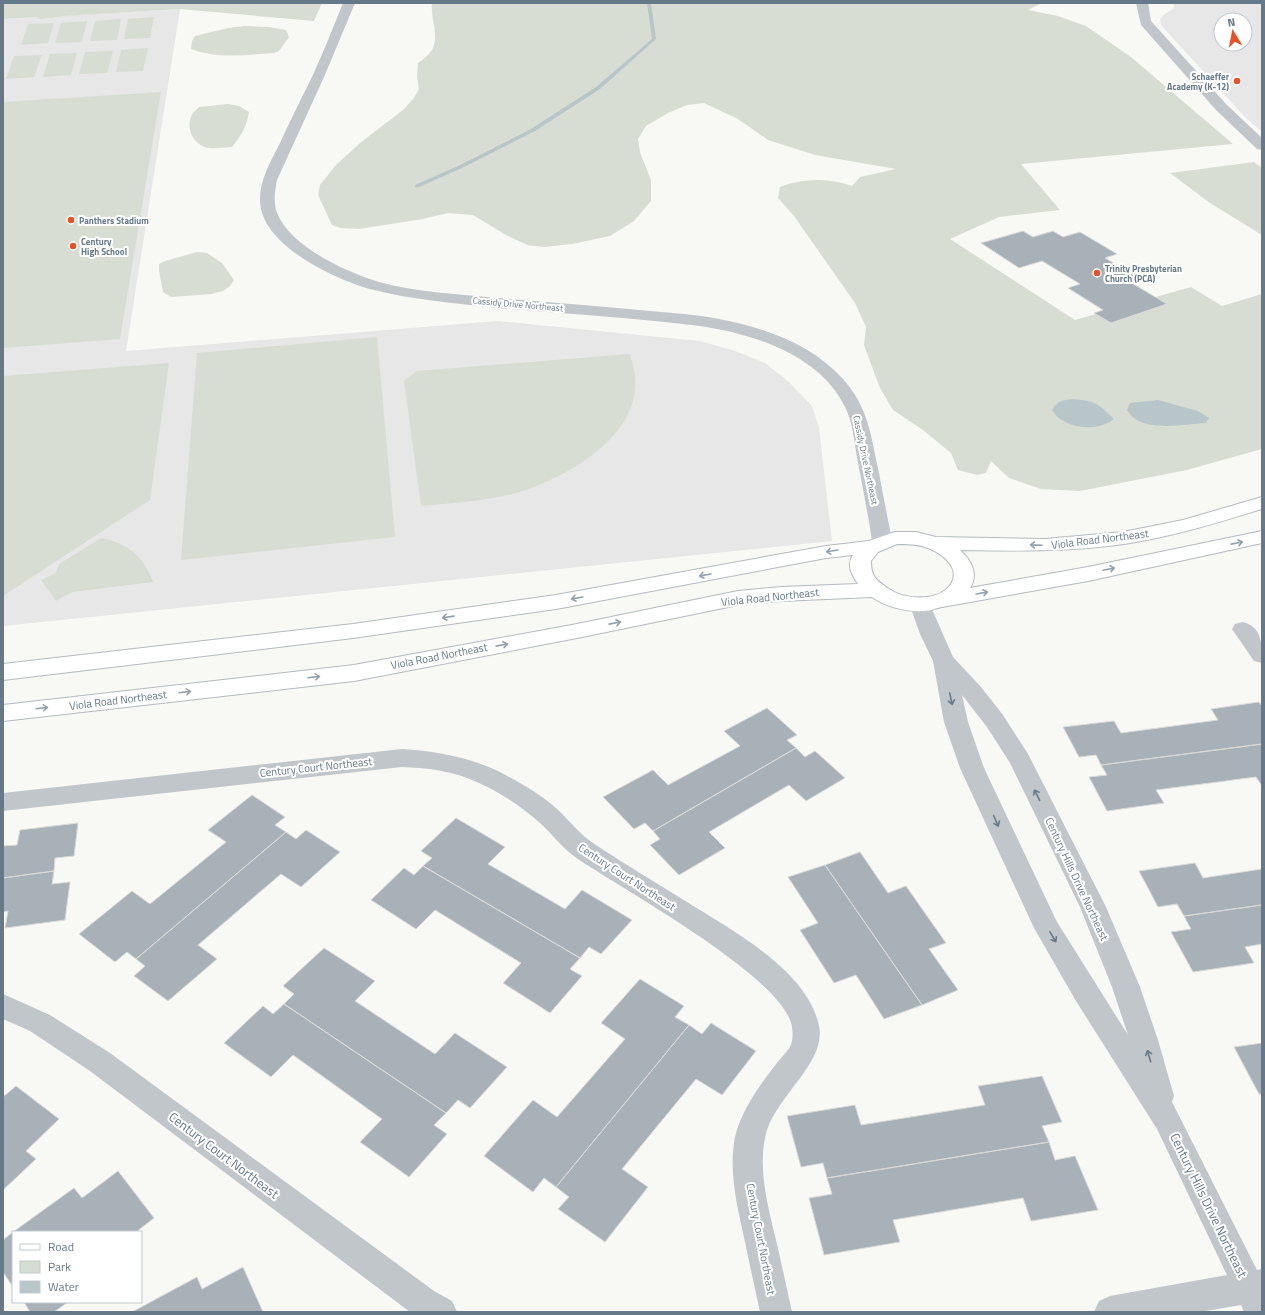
<svg xmlns="http://www.w3.org/2000/svg" width="1265" height="1315" font-family="'Titillium Web',sans-serif">
  <style>
    .built { fill: #e6e7e6; fill-rule: evenodd }
    .green { fill: #d8ddd4 }
    .water { fill: #b8c5c9 }
    .lines { fill: none; stroke-linecap: round; stroke-linejoin: round }
    .stream { fill: #b8c5c9; fill-rule: evenodd }
    .building { fill: #a8b1b8; stroke: #dadad8 }
    .major-casing { stroke: #b4babe; stroke-width: 2 }
    .minor { fill: #c1c6ca; fill-rule: evenodd }
    .major { fill: #fff; fill-rule: evenodd }
    .oneway { stroke: #94a1ac }
    .oneway2 { stroke: #667988 }
    .poi-dot { fill: #ea5023; stroke: #fff; stroke-width: 1.5 }
    .labels { text-anchor: middle; dominant-baseline: central; stroke-width: 4; stroke-linejoin: round; paint-order: stroke }
    .far-poi-label { font-size: 9px; font-weight: bold; fill: #667988; stroke: #fff; text-anchor: start }
    .far-street-label { font-size: 9px; fill: #667988; stroke: #fff }
    .street-label { font-size: 11px; fill: #667988; stroke: #fff }
    .near-street-label { font-size: 13px; fill: #667988; stroke: #fff }
  </style>
  <rect width="100%" height="100%" fill="#f8f8f5"/>
  <!-- built -->
  <path class="built" d="M1172 3H1262V132L1246 118 1161 25 1160 19 1165 14 1173 9 1174 5ZM1221 20H1245V44H1221Z
    M180 9 126 351 498 321 700 341 735 351 765 363 790 383 812 406 819 428 832 541 3 626V19Z"/>
  <!-- green -->
  <path class="green" d="M3 3H322L314 21 180 9 64 16 40 19 38 17 3 19Z
    M432 3H1042L1028 10 1058 16 1086 26 1131 57 1233 144 1021 164 1060 210 999 217 950 239 1075 320 1191 287 1222 306 1262 294V449L1187 470 1080 491 1041 489 1009 478 991 461 986 473 977 475 958 470 951 453 923 430 893 410 880 388 864 345 866 327 855 303 794 216 778 198 780 187C803 178 828 178 852 186L860 177 896 169 815 155 768 140 738 119 704 103 687 105 668 113 646 126 638 139 640 152 651 180V201L634 221 610 236 572 244 544 247 527 245 506 235 473 215 448 213 423 219 359 229 340 228 332 225 318 195 320 185 336 165 360 143 403 110 414 98 419 89 417 77 418 63C422 60 429 55 432 50 440 35 430 19 432 3Z
    M154 17 150 38 124 39 128 19Z
    M121 19 117 40 90 41 95 21Z
    M87 21 82 42 55 43 61 23Z
    M54 23 48 43 21 45 28 24Z
    M245 26 269 27 286 30 289 37 279 51 274 53C246 55 217 59 191 49L192 41 195 36 228 28Z
    M148 48 143 71 116 72 121 50Z
    M113 51 107 73 79 74 85 52Z
    M77 53 71 75 43 77 50 54Z
    M42 55 34 77 6 79 14 56Z
    M161 92 120 339 3 348V102Z
    M228 104 239 106 249 112C247 126 241 136 232 147 225 147 216 149 209 148 194 146 186 130 191 117 192 113 196 110 199 107Z
    M1254 162 1262 168V235L1210 203 1170 173Z
    M197 252 207 253 222 263 234 280 230 286 223 291 211 294 171 297 163 292 159 271V264L165 261Z
    M377 337 395 537 181 560 197 353Z
    M630 354C633 366 637 377 635 390 630 441 567 476 523 491 491 501 454 503 421 506L404 381 417 371Z
    M169 363 150 500 3 596V376Z
    M101 538C127 543 144 556 153 582L73 592 56 601 41 580 56 573 59 564Z"/>
  <!-- water -->
  <path class="water" d="M1073 399C1095 401 1098 403 1114 419 1097 433 1063 429 1052 410 1057 401 1063 400 1073 399Z
    M1158 400 1198 411 1209 418 1206 423C1182 424 1141 434 1127 410L1130 403Z"/>
  <g class="lines">
    <!-- stream -->
    <path class="stream" d="M647 3H651L656 39 600 89 535 131 462 168 419 187H415V185L458 166 531 129 596 87 652 39Z"/>
  </g>
  <!-- building -->
  <path class="building" d="M1023 231 1033 237 1053 231 1063 237 1080 232 1117 254 1105 258 1140 279 1130 282 1167 304 1111 323 1094 313 1103 310 1068 288 1080 284 1042 261 1019 268 981 243Z
    M1259 702 1262 706V744L1101 765 1096 755 1079 757 1063 727 1114 721 1121 733 1218 720 1211 709Z
    M767 708 797 735 787 740 796 748 653 831 645 823 634 829 603 797 653 770 668 785 740 746 724 731Z
    M1262 744V786L1256 777 1156 790 1164 803 1107 811 1089 777 1107 775 1101 765Z
    M796 748 805 757 815 751 845 778 806 801 789 785 709 832 725 848 679 875 650 845 660 839 653 831Z
    M252 795 285 817 275 825 286 832 136 959 127 952 115 962 79 934 132 891 150 904 226 842 208 830Z
    M456 818 505 847 488 864 565 909 582 890 632 920 601 954 589 947 580 958 423 866 432 858 421 851Z
    M78 823 74 856 55 858 54 871 3 878V846L17 845 20 830Z
    M306 830 340 852 301 887 281 874 198 945 217 959 168 1001 134 976 145 966 136 959 286 832 296 839Z
    M860 852 888 893 906 886 946 943 929 949 958 990 922 1005 825 865Z
    M1195 863 1203 878 1262 869V905L1184 916 1177 904 1158 907 1139 871Z
    M825 865 922 1005 884 1019 856 975 834 983 800 930 818 923 788 877Z
    M423 866 580 958 570 969 582 976 550 1013 503 983 521 963 435 910 416 929 371 900 404 868 414 875Z
    M54 871 52 884 70 882 65 920 5 928 8 911 3 912V878Z
    M1262 905V944L1245 947 1254 963 1193 972 1171 932 1191 929 1184 916Z
    M324 948 375 981 355 1001 435 1054 455 1033 507 1067 470 1108 458 1100 446 1113 284 1004 294 994 283 986Z
    M640 979 684 1006 675 1017 689 1025 556 1187 544 1178 533 1192 484 1156 533 1100 557 1117 625 1039 601 1023Z
    M284 1004 446 1113 434 1125 447 1134 409 1177 360 1142 382 1119 293 1055 271 1077 224 1043 263 1006 273 1014Z
    M711 1023 756 1051 722 1095 696 1079 622 1169 648 1187 605 1242 558 1209 569 1197 556 1187 689 1025 702 1034Z
    M1262 1043V1094H1259L1234 1047Z
    M1042 1076 1062 1122 1042 1126 1049 1142 827 1178 823 1163 801 1167 787 1116 855 1105 861 1125 985 1105 978 1086Z
    M16 1086 59 1119 26 1151 36 1159 3 1190V1097Z
    M1049 1142 1055 1160 1075 1156 1098 1210 1031 1221 1023 1198 893 1220 900 1242 824 1255 809 1198 832 1194 827 1178Z
    M118 1171 154 1218 136 1232H13L74 1188 82 1198Z
    M13 1232V1287L3 1272V1240Z
    M243 1267 263 1312H132L197 1277 202 1289Z
    M24 1302H68L54 1312H30Z"/>
  <g class="lines">
    <!-- major casing -->
    <g class="major-casing">
      <path id="major" d="M1262 497V509C1216 523 1171 537 1124 544 1069 552 1015 551 960 550 971 560 979 574 970 588L1088 567 1262 531V543L1088 581 942 607C936 608 930 611 924 611 906 612 886 607 872 597L781 601 738 605 577 638 354 681 3 721V705L354 665 577 624 738 591 781 587 858 584C852 575 846 565 853 555L826 558 556 609 353 638 3 680V664L353 624 556 595 826 546 869 541 895 532H916L936 537 1045 539 1123 532 1183 520ZM897 544C906 544 917 544 925 547 938 551 962 566 951 584 939 602 905 600 889 589 876 580 871 577 871 561L878 552Z"/>
    </g>
    <!-- minor -->
    <path class="minor" d="M343 3H355L324 77 277 180C275 191 273 202 277 213 291 247 346 272 379 282 411 291 444 293 476 296 531 301 585 305 639 310 669 313 699 314 729 321 771 330 813 346 843 379 869 408 871 437 879 473 883 496 888 518 892 541L889 545 882 547 875 545 872 541C868 513 862 485 857 457 854 441 853 424 846 409 821 355 754 334 700 326 633 318 566 314 498 308 455 303 412 300 370 289 334 279 259 244 260 199 260 179 271 161 280 143 290 121 301 99 312 77 323 53 333 28 343 3Z
      M1136 3H1148L1151 21 1226 104 1262 138V150L1257 149 1216 110 1141 25Z
      M920 596 927 598 953 657 981 687 1003 715 1028 754 1106 907 1140 987 1158 1040 1174 1096 1172 1102 1257 1270 1262 1269V1312H1244L1241 1305 1200 1312H1094L1099 1301 1110 1296 1227 1275 1157 1129 1076 1001 1034 928 960 768 944 722 933 661 920 634 909 603 913 598ZM962 695 987 727 1010 763 1080 907 1112 987 1128 1035 1057 922 984 768 968 722Z
      M1243 622C1263 627 1262 646 1262 663L1254 661 1232 629 1235 624Z
      M402 749C435 751 468 757 498 771 519 782 539 793 557 809 570 821 581 836 596 845 626 865 657 883 687 902 731 930 808 970 819 1026 827 1064 772 1098 765 1138 758 1173 769 1210 777 1244 782 1266 787 1289 792 1312H760C755 1289 750 1266 745 1242 738 1209 728 1172 735 1137 741 1112 757 1089 773 1068 778 1061 785 1054 790 1047 793 1041 793 1033 792 1027 785 978 622 889 578 859 564 850 553 835 541 824 523 807 501 793 479 783 454 771 429 768 402 767L3 811V793Z
      M3 994 50 1015 110 1053 434 1291 452 1301 457 1312H410L90 1071 30 1031 3 1019Z"/>
    <!-- major -->
    <use href="#major" class="major"/>
  </g>
  <!-- one-way arrows -->
  <defs><path id="oneway-shaft" d="M-6 0H5M1.5-3L5.5 0L1.5 3" fill="none" stroke-width="1.6" stroke-linecap="round" stroke-linejoin="round"/></defs>
  <g class="oneway">
    <use href="#oneway-shaft" transform="translate(1237 543) rotate(-11)"/>
    <use href="#oneway-shaft" transform="translate(1036 545) rotate(-178)"/>
    <use href="#oneway-shaft" transform="translate(832 551) rotate(171)"/>
    <use href="#oneway-shaft" transform="translate(1109 569) rotate(-12)"/>
    <use href="#oneway-shaft" transform="translate(705 575) rotate(170)"/>
    <use href="#oneway-shaft" transform="translate(982 593) rotate(-10)"/>
    <use href="#oneway-shaft" transform="translate(577 598) rotate(170)"/>
    <use href="#oneway-shaft" transform="translate(448 617) rotate(172)"/>
    <use href="#oneway-shaft" transform="translate(615 623) rotate(-11)"/>
    <use href="#oneway-shaft" transform="translate(502 645) rotate(-11)"/>
    <use href="#oneway-shaft" transform="translate(314 677) rotate(-7)"/>
    <use href="#oneway-shaft" transform="translate(185 692) rotate(-7)"/>
    <use href="#oneway-shaft" transform="translate(42 708) rotate(-7)"/>
  </g>
  <g class="oneway2">
    <use href="#oneway-shaft" transform="translate(951 699) rotate(78)"/>
    <use href="#oneway-shaft" transform="translate(1037 795) rotate(-117)"/>
    <use href="#oneway-shaft" transform="translate(996 821) rotate(66)"/>
    <use href="#oneway-shaft" transform="translate(1053 937) rotate(59)"/>
    <use href="#oneway-shaft" transform="translate(1149 1056) rotate(-106)"/>
  </g>
  <!-- markers -->
  <g class="poi-dot">
    <circle cx="1237" cy="81" r="4"/>
    <circle cx="71" cy="220" r="4"/>
    <circle cx="73" cy="246" r="4"/>
    <circle cx="1097" cy="273" r="4"/>
  </g>
  <g class="labels">
    <!-- far-poi labels -->
    <g class="far-poi-label">
      <text x="1229" y="76" text-anchor="end">Schaeffer<tspan x="1229" dy="10">Academy (K-12)</tspan></text>
      <text x="79" y="220">Panthers Stadium</text>
      <text x="81" y="241">Century<tspan x="81" dy="10">High School</tspan></text>
      <text x="1105" y="268">Trinity Presbyterian<tspan x="1105" dy="10">Church (PCA)</tspan></text>
    </g>
    <!-- far-street labels -->
    <g class="far-street-label">
      <text transform="translate(518 304) rotate(5)">Cassidy Drive Northeast</text>
      <text transform="translate(866 460) rotate(78)">Cassidy Drive Northeast</text>
    </g>
    <!-- street labels -->
    <g class="street-label">
      <text transform="translate(1100 539) rotate(-7)">Viola Road Northeast</text>
      <text transform="translate(770 597) rotate(-6)">Viola Road Northeast</text>
      <text transform="translate(439 656) rotate(-11)">Viola Road Northeast</text>
      <text transform="translate(118 700) rotate(-7)">Viola Road Northeast</text>
      <text transform="translate(316 767) rotate(-6)">Century Court Northeast</text>
      <text transform="translate(627 877) rotate(33)">Century Court Northeast</text>
      <text transform="translate(1077 879) rotate(65)">Century Hills Drive Northeast</text>
      <text transform="translate(761 1239) rotate(79)">Century Court Northeast</text>
    </g>
    <!-- near-street labels -->
    <g class="near-street-label">
      <text transform="translate(224 1155) rotate(37)">Century Court Northeast</text>
      <text transform="translate(1209 1205) rotate(64)">Century Hills Drive Northeast</text>
    </g>
  </g>
  <!-- border -->
  <rect width="1265" height="1315" fill="none" stroke="#667988" stroke-width="8"/>
  <!-- legend -->
  <rect x="12" y="1231" width="130" height="72" fill="#ffffff" stroke="#c2c9cf"/>
  <rect x="20" y="1244" width="20" height="6" fill="#ffffff" stroke="#c2c9cf"/>
  <text x="48" y="1251" font-size="12" fill="#667988">Road</text>
  <rect x="20" y="1261" width="20" height="12" fill="#d8ddd4" stroke="#c2c9cf"/>
  <text x="48" y="1271" font-size="12" fill="#667988">Park</text>
  <rect x="20" y="1281" width="20" height="12" fill="#b8c5c9" stroke="#c2c9cf"/>
  <text x="48" y="1291" font-size="12" fill="#667988">Water</text>
  <!-- north arrow -->
  <g transform="translate(1233 32) rotate(350)"><circle r="19" fill="#ffffff" stroke="#c2c9cf"/>
  <path d="M0-3L7 15L0 10L-7 15Z" fill="#ea5023"/>
  <text y="-6" font-size="11" font-weight="bold" text-anchor="middle" fill="#667988">N</text>
  </g>
</svg>
